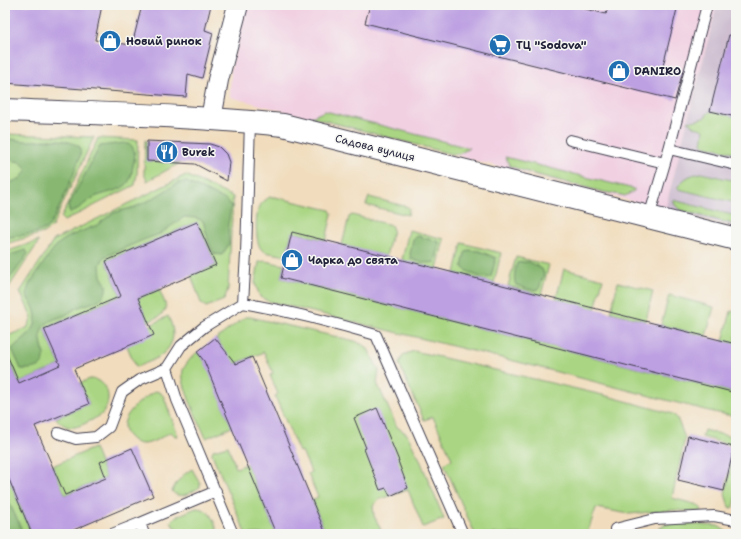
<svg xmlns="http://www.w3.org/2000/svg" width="741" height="539" font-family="'Shantell Sans',sans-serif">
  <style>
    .built { fill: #f1d0e2 }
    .industrial { fill: #cebed0 }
    .green { fill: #aad683; stroke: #667c5f }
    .forest { fill: #87b771; stroke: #546c56 }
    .building { fill: #bda0e2 }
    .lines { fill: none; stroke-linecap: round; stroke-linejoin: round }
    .service-casing { stroke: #413e4e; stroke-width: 12 }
    .minor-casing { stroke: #413e4e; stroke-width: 22 }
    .tertiary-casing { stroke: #413e4e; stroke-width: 24 }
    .service { stroke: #fff; stroke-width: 10 }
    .minor { stroke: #fff; stroke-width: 20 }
    .tertiary { stroke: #fff; stroke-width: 22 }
    .labels { text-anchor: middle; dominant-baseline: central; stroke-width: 3; stroke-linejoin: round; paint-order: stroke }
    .poi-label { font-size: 11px; font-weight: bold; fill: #22223b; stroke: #f6f6f2; text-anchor: start }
    .street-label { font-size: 11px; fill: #22223b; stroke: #f6f6f2 }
  </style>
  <rect width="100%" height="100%" fill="#f6f6f2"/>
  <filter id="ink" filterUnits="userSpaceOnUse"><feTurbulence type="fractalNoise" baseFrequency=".025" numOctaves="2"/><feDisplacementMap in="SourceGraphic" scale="8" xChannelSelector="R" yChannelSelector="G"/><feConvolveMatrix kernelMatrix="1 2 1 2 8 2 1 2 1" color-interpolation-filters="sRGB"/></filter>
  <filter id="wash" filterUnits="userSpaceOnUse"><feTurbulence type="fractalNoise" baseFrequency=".012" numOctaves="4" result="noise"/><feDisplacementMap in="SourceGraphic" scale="16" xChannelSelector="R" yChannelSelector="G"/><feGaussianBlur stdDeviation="0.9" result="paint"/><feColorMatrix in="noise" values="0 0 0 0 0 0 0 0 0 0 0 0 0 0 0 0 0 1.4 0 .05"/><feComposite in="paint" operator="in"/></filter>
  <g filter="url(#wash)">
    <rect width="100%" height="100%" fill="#f1ddbd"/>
    <!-- built -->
    <path class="built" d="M247 5H717L665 210 230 97 231 68Z"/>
    <!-- industrial -->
    <path class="industrial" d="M717 5H736V228L665 210Z"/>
    <!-- green -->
    <path class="green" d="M325 111 469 148 459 154H451L311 117Z
      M710 111 736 117V153L706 146 702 144 704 130 695 127 688 122 704 118Z
      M5 134 94 137 52 227 43 233 5 244Z
      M98 138 138 140 137 174 135 185 64 221 61 218Z
      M145 140 147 141V161L180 163 147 181 144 173Z
      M505 157 634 189V191L625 196 621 195 603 192 530 173 510 166Z
      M701 173 736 181V203L678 189 677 188C684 178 689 175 701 173Z
      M186 175 233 197 228 289 224 300 206 307 201 303 191 275 216 265 197 222 106 261 121 296 44 329 60 365 19 383 5 349V337L27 328 32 317 20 292 54 240Z
      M270 197H275L330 210 332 214 326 240 292 232 286 256C279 254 268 254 262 250 255 244 255 215 259 208 261 203 265 200 270 197Z
      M369 197 408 207 409 209 408 215 366 205Z
      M673 200 736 216V225L680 210 675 205Z
      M352 215 391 225 393 230 386 256 342 245 349 217Z
      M409 230 444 239 437 269 402 260Z
      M38 241V243L5 293V252Z
      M462 243 501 253 494 283 455 273Z
      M516 257 549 265 541 295 508 286Z
      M265 261 284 265 281 278 736 393V417L705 410 518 362 268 301 260 297 255 283 259 262Z
      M564 269 603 279 595 309 556 299Z
      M618 282 653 291 646 321 611 312Z
      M159 289 165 303 166 309 160 316 148 322 138 298Z
      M669 295 714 307 706 336 661 325Z
      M731 311 736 312V344L723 341Z
      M168 316C183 346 162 358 136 367L127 346 149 326Z
      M245 317H250L355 341 367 347 379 371 377 383 397 427 407 434 415 451 418 455 444 519 423 527 408 490 378 500 373 506 374 516 383 534H326L312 500 318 497 308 474 311 472 302 451 299 452 275 396 278 394 270 375 273 373 264 352 210 374 232 427 206 438C200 424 179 383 183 370 186 363 192 357 197 352L205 362 222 347 216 339Z
      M414 351 611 397 673 414 677 418 685 438 672 498 698 505 702 510 701 512 673 510 629 514 596 508 587 534H475L444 464 452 459 433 417 424 420 399 364 403 355Z
      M90 379C109 379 113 402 102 414 100 416 95 418 92 420 78 427 68 433 56 418L89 404 80 383Z
      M156 391 161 393 164 397 178 436H175L171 432C163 436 152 444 143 444 137 444 133 441 129 437 112 420 143 398 156 391Z
      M704 430 736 438V498L734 507 732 508 729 507 725 494 735 446 702 437Z
      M228 446 236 468 247 464 276 534H246L212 454 213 450Z
      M94 448 106 478 65 495 52 466Z
      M192 469 200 483V487C192 492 179 501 172 491 177 481 182 475 192 469Z
      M5 470 32 534H5Z
      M196 508C212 509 213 521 219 534H187L173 526 171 521 175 517Z
      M674 523 718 526 727 532V534H652L664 525Z"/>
    <!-- forest -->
    <path class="forest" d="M5 138C12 139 20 141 27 141 46 141 63 136 80 147 80 150 81 153 80 156 77 168 56 217 49 226 42 234 15 236 5 238V185L21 178 27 169 20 162 5 159Z
      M124 143 131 145C136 151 135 158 133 166 132 170 132 176 129 181 124 192 102 192 91 199 84 204 79 209 70 213L68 206 100 146Z
      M186 182 226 200 231 205 228 225 229 244 222 255 214 254 209 243 203 221 196 218 184 217 160 234 143 240 104 257 100 265 101 276 107 286C106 289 106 293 104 295 100 302 87 304 79 307 75 309 70 312 66 315 59 318 52 319 46 324 28 338 66 371 21 369L12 349C19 341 29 336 34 327 37 320 36 313 33 306 32 303 28 301 28 298 26 293 28 287 30 283L51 252 58 244 68 237 97 225 113 213 135 207 150 200 178 183Z
      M418 236 439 242V247L435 262C427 264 419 262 411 259L410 254 413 239Z
      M25 250 28 253C21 265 13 274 5 285V257Z
      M468 250 479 251 496 258 491 277C482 279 470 274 462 267L465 253Z
      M522 262H529L542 269 544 274 539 289C530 292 524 287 516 285 513 278 515 271 517 263Z
      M5 492C10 507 19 520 23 534H5Z"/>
    <g id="blocks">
      <!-- building -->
      <path class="building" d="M5 5H102L95 40 132 45 142 5H211L205 30 213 33 202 78 188 74 186 97 5 83Z
        M370 5H569L606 14 609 5H678L663 66 683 71 675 100 365 23Z
        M729 35 736 36V117L710 111Z
        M147 141 210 144 219 147 226 154 229 162 227 181 195 164 147 161Z
        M197 222 216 265 138 298 154 335 74 369 89 404 35 426 65 495 106 478 100 462 132 448 153 496 64 534H32L5 470V350L19 383 60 365 44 329 121 296 106 261Z
        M292 232 736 344V393L281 278Z
        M215 338 236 364 252 357 326 534H276L204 361 197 352Z
        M377 408 399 461H398L408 488 390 496 386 488 380 490 364 449 366 448 354 418Z
        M688 436 734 447 724 491 678 480Z"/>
    </g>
  </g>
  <g filter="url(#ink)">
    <use href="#blocks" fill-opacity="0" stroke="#413e4e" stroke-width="1"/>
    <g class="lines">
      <!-- service casing -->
      <g class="service-casing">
        <path id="service" d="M570 140 665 163
          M669 149 736 165
          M649 217 669 149 707 5
          M243 303 246 254 250 122
          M58 433 76 439 96 437 109 427 122 392 139 380 167 368
          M140 523 216 491
          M615 529 655 519 714 516 736 520
          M112 534 140 523 144 534
          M233 534 177 400 167 368 181 346 204 327 243 303C288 311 332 322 376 335L463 534"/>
      </g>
      <!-- minor casing -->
      <g class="minor-casing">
        <path id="minor" d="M211 119 218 80 238 5"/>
      </g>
      <!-- tertiary casing -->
      <g class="tertiary-casing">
        <path id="tertiary" d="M5 110C98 114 191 115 283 125L736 239"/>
      </g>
      <!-- service -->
      <use href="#service" class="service"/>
      <!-- minor -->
      <use href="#minor" class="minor"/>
      <!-- tertiary -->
      <use href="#tertiary" class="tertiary"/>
    </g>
  </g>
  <!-- icons -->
  <defs>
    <g id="shop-disc" transform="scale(1.15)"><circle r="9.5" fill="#1f6fb2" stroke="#f6f6f2"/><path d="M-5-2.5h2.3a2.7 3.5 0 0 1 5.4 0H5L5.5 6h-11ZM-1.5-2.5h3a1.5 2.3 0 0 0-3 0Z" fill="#fff"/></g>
    <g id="supermarket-disc" transform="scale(1.15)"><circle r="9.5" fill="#1f6fb2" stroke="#f6f6f2"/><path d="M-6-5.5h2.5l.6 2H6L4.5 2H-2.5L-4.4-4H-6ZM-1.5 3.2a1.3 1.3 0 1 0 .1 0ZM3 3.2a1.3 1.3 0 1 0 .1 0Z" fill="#fff"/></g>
    <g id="restaurant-disc" transform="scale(1.15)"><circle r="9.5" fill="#1f6fb2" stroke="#f6f6f2"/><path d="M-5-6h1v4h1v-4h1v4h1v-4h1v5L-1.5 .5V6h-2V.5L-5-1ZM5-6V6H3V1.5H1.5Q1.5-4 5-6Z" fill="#fff"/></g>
  </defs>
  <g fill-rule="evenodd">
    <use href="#shop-disc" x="110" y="41"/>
    <use href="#supermarket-disc" x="500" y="45"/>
    <use href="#shop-disc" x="619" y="71"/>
    <use href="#restaurant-disc" x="167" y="152"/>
    <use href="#shop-disc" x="292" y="260"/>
  </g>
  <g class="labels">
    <!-- poi labels -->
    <g class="poi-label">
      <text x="126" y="41">Новий ринок</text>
      <text x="516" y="45">ТЦ "Sodova"</text>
      <text x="634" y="71">DANIRO</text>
      <text x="182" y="152">Burek</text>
      <text x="308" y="260">Чарка до свята</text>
    </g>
    <!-- street labels -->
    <g class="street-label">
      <text transform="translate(375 148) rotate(14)">Садова вулиця</text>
    </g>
  </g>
  <!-- margin -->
  <rect width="741" height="539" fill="none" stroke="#f6f6f2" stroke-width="20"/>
</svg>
